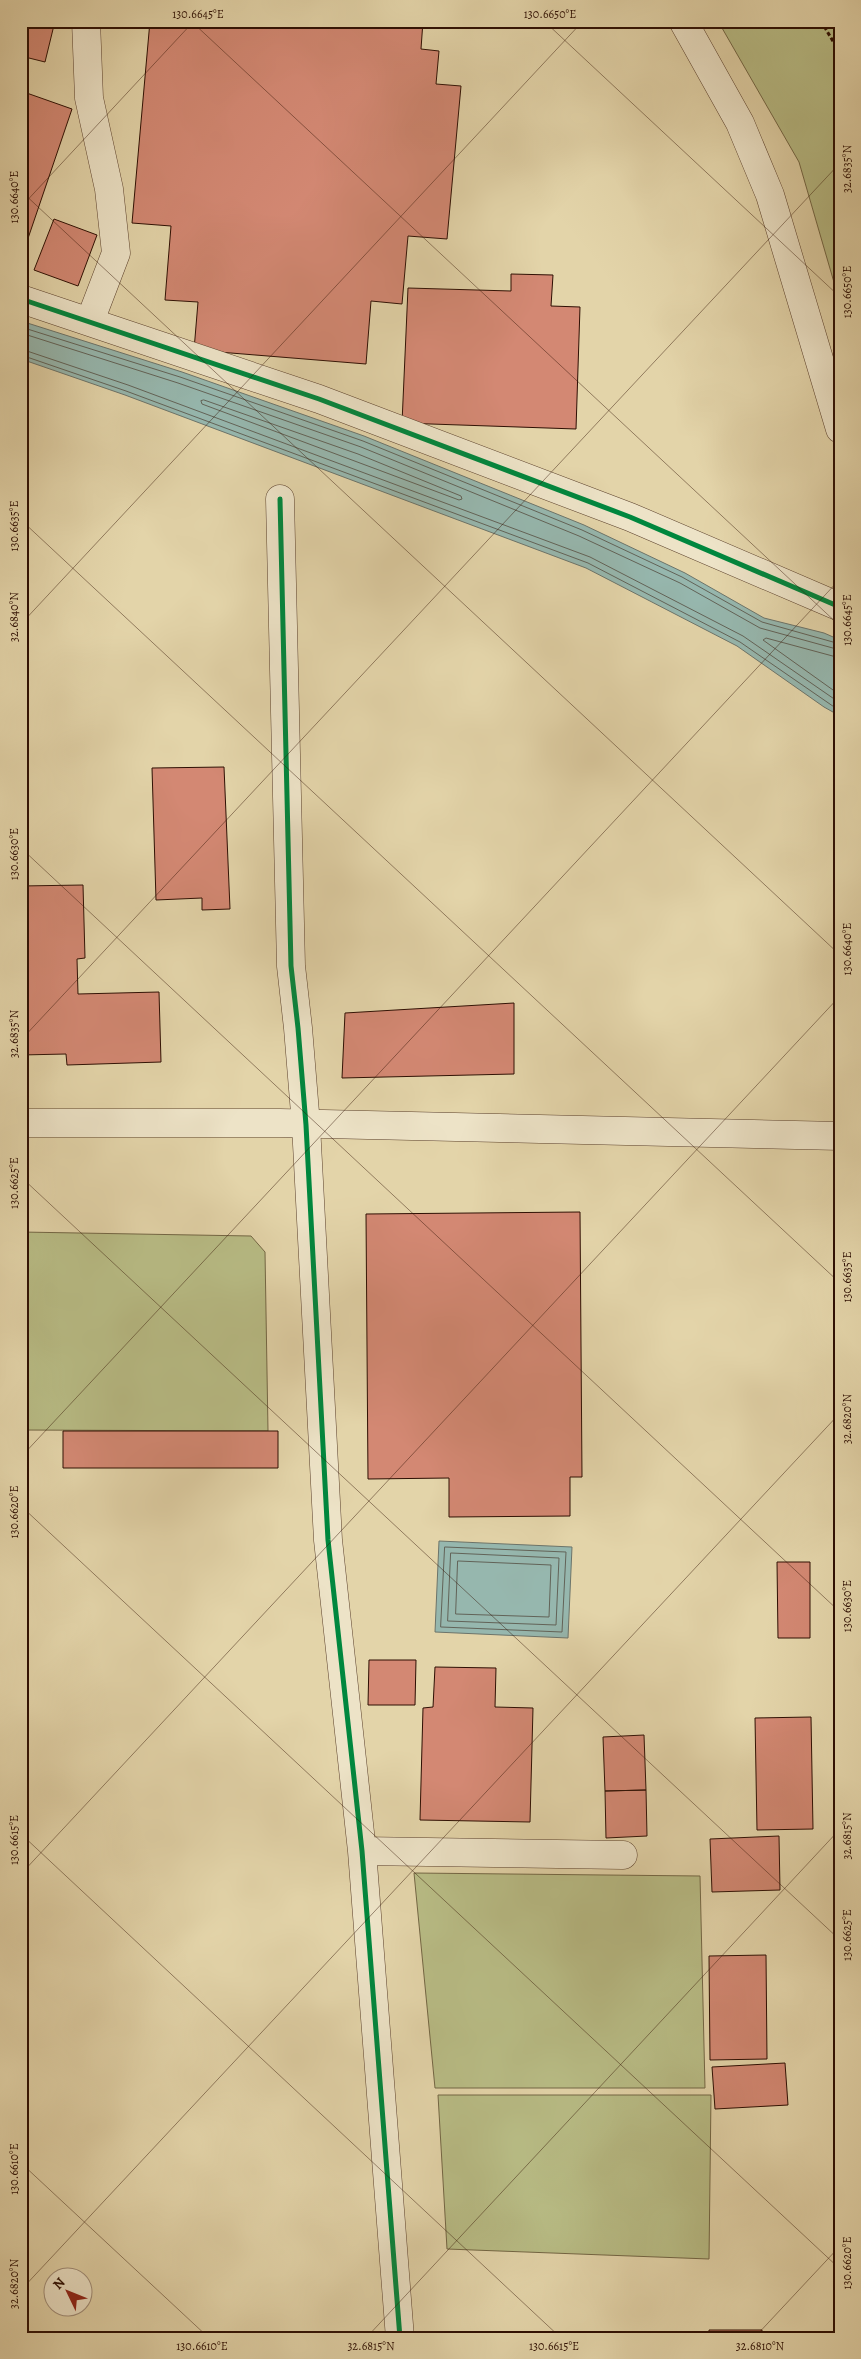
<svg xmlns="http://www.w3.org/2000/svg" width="861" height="2359" font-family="Alegreya,serif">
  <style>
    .green { fill: #b8bc85; stroke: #736644 }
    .water { fill: #96b7ae; stroke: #6c746a }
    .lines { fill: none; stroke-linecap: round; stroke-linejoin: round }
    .shore { stroke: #626358; stroke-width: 1 }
    .building { fill: #d38873; stroke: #2e0f03 }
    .minor-casing { stroke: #5b402c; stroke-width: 29 }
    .tertiary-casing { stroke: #5b402c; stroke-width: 29 }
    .path { stroke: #2e0f03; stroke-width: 3; stroke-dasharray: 4 2.5; stroke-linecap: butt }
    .minor { stroke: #ede3c7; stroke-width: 28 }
    .tertiary { stroke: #ede3c7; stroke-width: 28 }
    .cycleway-casing { stroke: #ede3c7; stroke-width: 8 }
    .cycleway { stroke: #00873e; stroke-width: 5 }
    .ticks { fill: none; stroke: #2e0f03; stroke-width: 1; stroke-opacity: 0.45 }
    .neatline { fill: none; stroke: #2e0f03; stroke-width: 2 }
    .ticks-label { font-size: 12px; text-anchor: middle; fill: #2e0f03 }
  </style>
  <rect width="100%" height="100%" fill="#e3d4a9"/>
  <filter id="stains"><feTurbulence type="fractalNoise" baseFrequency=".004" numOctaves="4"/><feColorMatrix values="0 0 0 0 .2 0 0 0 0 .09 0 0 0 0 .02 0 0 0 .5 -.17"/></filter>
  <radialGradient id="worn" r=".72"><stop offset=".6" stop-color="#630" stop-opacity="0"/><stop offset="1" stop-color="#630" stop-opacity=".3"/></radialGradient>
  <!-- green -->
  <path class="green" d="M718 21H840V303L799 162Z
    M21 1232 251 1236 265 1252 268 1431 21 1430Z
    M414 1873 700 1876 705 2088H435Z
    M438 2095H711L709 2259 447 2249Z"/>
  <!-- water -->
  <path class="water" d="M21 321 182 372 364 436 584 525 685 573 764 618 824 633 840 640V716L824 707 737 646 586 568 125 395 21 359Z
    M439 1541 572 1547 568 1638 435 1632Z"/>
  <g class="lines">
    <!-- shore -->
    <path class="shore" d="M21 327 180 377 363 441 582 530 682 577 762 622 840 644
      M21 333 178 383 361 447 579 536 680 583 760 628 840 650
      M21 349 128 385 590 557 743 636 840 703
      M21 355 126 391 588 563 740 642 840 711
      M204 400 358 454 461 496 462 499 459 500 202 404 201 401Z
      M840 658 766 638 763 640 840 695
      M445 1547 566 1552 562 1632 441 1627Z
      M451 1553 559 1558 556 1625 448 1621Z
      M458 1561 551 1565 549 1617 456 1614Z"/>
  </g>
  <!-- building -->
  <path class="building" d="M21 21H55L45 62 21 56Z
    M150 21H423L421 49 439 51 436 84 461 86 447 239 408 236 402 304 371 301 366 364 194 350 198 302 165 300 171 226 132 223Z
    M21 91 72 109 21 259Z
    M54 219 97 235 78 286 34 270Z
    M511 274 553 275 551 306 580 307 576 429 402 423 408 288 511 291Z
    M224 767 230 909 202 910V898L156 900 152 768Z
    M83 885 85 958 77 959 78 994 159 992 161 1062 67 1065 66 1054 21 1055V886Z
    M514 1003V1074L342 1078 345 1013Z
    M580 1212 582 1477H570V1516L449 1517V1478L368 1479 366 1214Z
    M63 1431H278V1468H63Z
    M777 1562H810V1638H778Z
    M369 1660H416L415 1705H368Z
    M435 1667 496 1668 495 1707 533 1708 530 1822 420 1820 423 1708 433 1707Z
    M811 1717 813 1829 757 1830 755 1718Z
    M644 1735 646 1790 605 1791 603 1737Z
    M646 1790 647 1836 606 1838 605 1791Z
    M779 1836 780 1890 712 1892 710 1839Z
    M766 1955 767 2059 710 2060 709 1956Z
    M785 2063 788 2105 715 2109 712 2067Z
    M709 2330H762V2338H709Z"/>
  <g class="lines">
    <!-- minor casing -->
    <g class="minor-casing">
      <path id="minor" d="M86 21 89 98 109 189 116 253 90 321
        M21 299 319 399 630 517 840 607
        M280 499 291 966 298 1028 306 1125 328 1540 362 1851 400 2338
        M362 1851 623 1855"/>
    </g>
    <!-- tertiary casing -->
    <g class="tertiary-casing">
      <path id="tertiary" d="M683 21 740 123 770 195 840 429
        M21 1123H280L840 1136"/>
    </g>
    <!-- path -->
    <path class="path" d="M821 21 840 53"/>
    <!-- minor -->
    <use href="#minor" class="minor"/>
    <!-- tertiary -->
    <use href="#tertiary" class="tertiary"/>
    <!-- cycleway casing -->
    <g class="cycleway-casing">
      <path id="cycleway" d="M21 299 319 399 630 517 840 607
        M280 499 291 966 298 1028 306 1125 328 1540 362 1851 400 2338"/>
    </g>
    <!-- cycleway -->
    <use href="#cycleway" class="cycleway"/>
  </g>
  <!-- ticks -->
  <path class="ticks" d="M191 21 840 626M544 21 840 297M21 191 840 955M21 207 194 21M21 520 840 1283M21 624 583 21M21 848 840 1612M21 1040 840 163M21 1177 840 1940M21 1457 840 579M21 1506 840 2269M21 1834 561 2338M21 1874 840 996M21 2163 209 2338M21 2290 840 1413M366 2338 840 1829M754 2338 840 2246"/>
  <!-- margin -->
  <rect width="861" height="2359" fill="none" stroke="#e3d4a9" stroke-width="55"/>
  <!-- north arrow -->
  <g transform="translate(68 2292) rotate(313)"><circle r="24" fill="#ede3c7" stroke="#a18e79"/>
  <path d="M0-4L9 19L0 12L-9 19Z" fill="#8f2418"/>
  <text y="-8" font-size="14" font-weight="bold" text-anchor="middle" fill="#2e0f03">N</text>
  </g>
  <rect x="28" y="28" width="806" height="2304" class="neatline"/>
  <g class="ticks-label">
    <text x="198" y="18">130.6645°E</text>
    <text x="550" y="18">130.6650°E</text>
    <text transform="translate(847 169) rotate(-90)" y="4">32.6835°N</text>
    <text transform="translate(14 197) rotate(-90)" y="4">130.6640°E</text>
    <text transform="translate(847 292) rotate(-90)" y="4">130.6650°E</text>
    <text transform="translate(14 526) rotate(-90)" y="4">130.6635°E</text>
    <text transform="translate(14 617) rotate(-90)" y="4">32.6840°N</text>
    <text transform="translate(847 620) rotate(-90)" y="4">130.6645°E</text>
    <text transform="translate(14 854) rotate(-90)" y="4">130.6630°E</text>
    <text transform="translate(847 949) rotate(-90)" y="4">130.6640°E</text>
    <text transform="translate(14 1034) rotate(-90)" y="4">32.6835°N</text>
    <text transform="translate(14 1183) rotate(-90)" y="4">130.6625°E</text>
    <text transform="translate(847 1277) rotate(-90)" y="4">130.6635°E</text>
    <text transform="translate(847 1419) rotate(-90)" y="4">32.6820°N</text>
    <text transform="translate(14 1512) rotate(-90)" y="4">130.6620°E</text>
    <text transform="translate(847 1606) rotate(-90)" y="4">130.6630°E</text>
    <text transform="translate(847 1836) rotate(-90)" y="4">32.6815°N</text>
    <text transform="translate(14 1840) rotate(-90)" y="4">130.6615°E</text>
    <text transform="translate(847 1935) rotate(-90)" y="4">130.6625°E</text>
    <text transform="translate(14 2169) rotate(-90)" y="4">130.6610°E</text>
    <text transform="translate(847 2263) rotate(-90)" y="4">130.6620°E</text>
    <text transform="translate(14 2284) rotate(-90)" y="4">32.6820°N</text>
    <text x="202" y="2350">130.6610°E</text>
    <text x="371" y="2350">32.6815°N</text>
    <text x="554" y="2350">130.6615°E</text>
    <text x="760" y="2350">32.6810°N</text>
  </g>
  <rect width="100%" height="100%" filter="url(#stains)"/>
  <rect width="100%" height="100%" fill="url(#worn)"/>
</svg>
